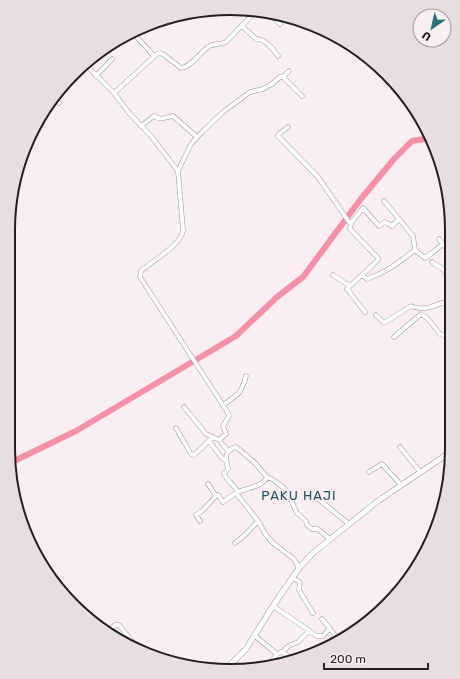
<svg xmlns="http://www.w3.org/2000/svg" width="460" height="679" font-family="Rubik,sans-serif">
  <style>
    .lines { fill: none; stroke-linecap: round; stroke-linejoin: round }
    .river { stroke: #f590a7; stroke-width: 6 }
    .minor-casing { stroke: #9f9496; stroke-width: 5 }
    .tertiary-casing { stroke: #9f9496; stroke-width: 6 }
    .minor { stroke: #fff; stroke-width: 4 }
    .tertiary { stroke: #fff; stroke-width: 5 }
    .labels { text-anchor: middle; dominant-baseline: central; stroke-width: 3.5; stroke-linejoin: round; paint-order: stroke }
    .quarter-label { font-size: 13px; letter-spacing: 1px; fill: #205663; stroke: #faeef0 }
    .rim { fill: none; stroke: #231f1f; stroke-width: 2 }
  </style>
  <rect width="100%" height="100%" fill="#faeef0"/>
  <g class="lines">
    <!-- river -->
    <path class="river" d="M10 463 76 431 236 336 277 297 303 277 360 200 394 159 412 141 431 138"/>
    <!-- minor casing -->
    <g class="minor-casing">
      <path id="minor" d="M273 17 280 24
        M242 26 256 39C265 38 273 49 278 56
        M133 33 154 56
        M86 65 114 93 130 114 151 136 178 171 183 230C182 245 152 261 141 271L140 277 228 413 229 416 223 426 226 434 219 440
        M96 76 112 59
        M283 77 302 96
        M114 93 157 54 160 53 164 55 181 68C191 67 200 53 208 47 214 43 220 45 226 42L254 13
        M55 98 59 103
        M141 126 154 116C161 121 165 117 173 116L197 137
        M288 127 279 134 278 136 318 177 349 222 351 223 363 208 379 226 385 222 392 226 399 219 413 236 415 250
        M178 171 191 144 201 133 223 112 250 92 263 89 272 84 280 77H283L289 71
        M384 201 399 219
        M351 223 350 229 378 258V260L362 275
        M439 239 449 252
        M432 262 444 270 449 280
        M333 275 350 286 362 275 367 279C387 272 398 263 415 250L425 258 432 253 443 244
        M350 286 347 289 348 290 365 312
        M376 315 384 323 411 306C426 312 432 305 446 302L450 298
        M394 337 421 314 427 318 440 334 443 335 450 333
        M223 405C238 394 241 395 246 376
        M184 407 206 434 219 440 228 451
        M176 428 191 454 194 455 213 437
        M209 441 222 458 225 460
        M400 447 420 472
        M369 472 382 464 401 485
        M208 484 216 496 218 495 223 502 236 493
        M238 492C246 488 263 487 267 477
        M316 497 349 524
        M200 521 196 515 202 511 216 496
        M235 543 246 534 258 521
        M299 568 294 559 273 543 266 535 258 521 236 493 238 492C234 484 226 481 224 473L228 469C226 459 223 451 236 447L254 462 267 477 272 479 284 488 288 494 297 513 306 521 307 525 312 529H318L330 539
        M293 578 300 582 299 590 313 613
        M273 606 317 636H323L330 628
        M322 619 339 640
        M108 631 115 625H119L140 651
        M255 636 277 654
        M282 652 294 660
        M267 667 277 654 282 652 290 645 298 642 309 631"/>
    </g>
    <!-- tertiary casing -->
    <g class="tertiary-casing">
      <path id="tertiary" d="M227 668 246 649 273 606 299 568 313 553 378 501 452 451"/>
    </g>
    <!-- minor -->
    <use href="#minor" class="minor"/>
    <!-- tertiary -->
    <use href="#tertiary" class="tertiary"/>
  </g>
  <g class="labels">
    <!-- quarter labels -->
    <g class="quarter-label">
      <text x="299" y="495">PAKU HAJI</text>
    </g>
  </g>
  <!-- crop -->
  <path d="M0 0H460V679H0ZM230 15H230A215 215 0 0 1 445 230V449A215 215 0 0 1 230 664H230A215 215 0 0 1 15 449V230A215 215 0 0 1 230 15Z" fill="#e9dddf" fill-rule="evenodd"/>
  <path class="rim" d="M230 15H230A215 215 0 0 1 445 230V449A215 215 0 0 1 230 664H230A215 215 0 0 1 15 449V230A215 215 0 0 1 230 15Z"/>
  <!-- north arrow -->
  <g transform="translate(432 28) rotate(214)"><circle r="19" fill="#faeef0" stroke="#a49b9c"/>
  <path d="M0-3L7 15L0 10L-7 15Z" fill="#2c7080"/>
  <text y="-6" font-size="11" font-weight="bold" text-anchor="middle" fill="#231f1f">U</text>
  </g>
  <!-- scale -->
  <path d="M324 663v6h104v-6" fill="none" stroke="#231f1f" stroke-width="2"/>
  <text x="330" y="663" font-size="12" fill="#231f1f" stroke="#faeef0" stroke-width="3" paint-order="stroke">200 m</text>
</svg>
